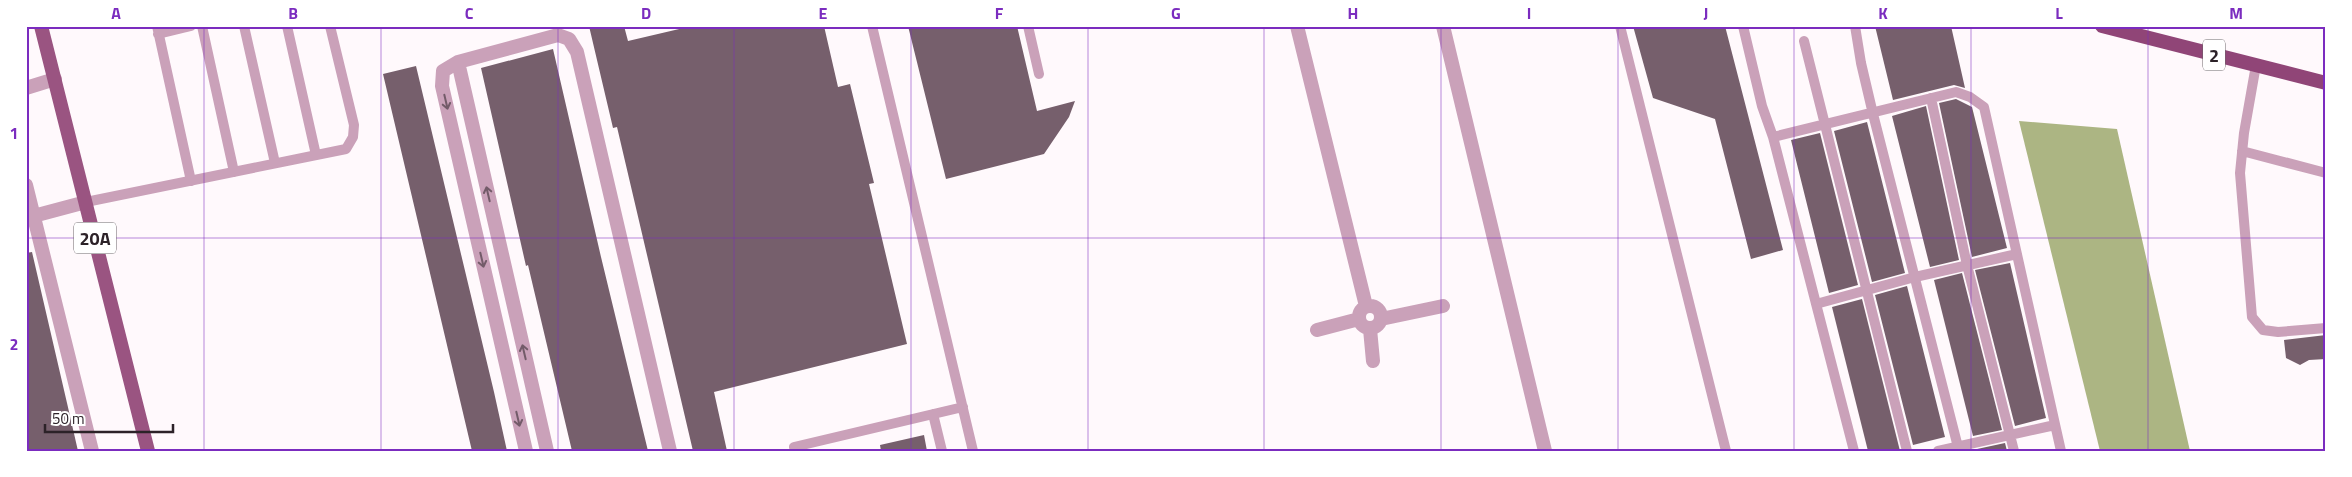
<svg xmlns="http://www.w3.org/2000/svg" width="2352" height="477" font-family="'Titillium Web',sans-serif">
  <style>
    .water { fill: #acb583 }
    .building { fill: #765f6c }
    .lines { fill: none; stroke-linecap: round; stroke-linejoin: round }
    .service { stroke: #caa1b9; stroke-width: 10 }
    .minor { stroke: #caa1b9; stroke-width: 14 }
    .primary { stroke: #9a5481; stroke-width: 14 }
    .trunk { stroke: #904577; stroke-width: 14 }
    .oneway { stroke: #735b69 }
    .grid { fill: none; stroke: #7b2cbf; stroke-width: 1; stroke-opacity: 0.55 }
    .labels { text-anchor: middle; dominant-baseline: central; stroke-width: 5; stroke-linejoin: round; paint-order: stroke }
    .shield { fill: #fff; stroke: #6b6468; stroke-width: 1 }
    .shield-label { font-size: 18px; font-weight: bold; fill: #2c2228 }
    .neatline { fill: none; stroke: #7b2cbf; stroke-width: 2 }
    .grid-label { font-size: 16px; text-anchor: middle; font-weight: bold; fill: #7b2cbf }
  </style>
  <rect width="100%" height="100%" fill="#fff9fc"/>
  <!-- water -->
  <path class="water" d="M2019 121 2117 129 2190 451H2100Z"/>
  <!-- building -->
  <path class="building" d="M589 26H624L628 41 692 26H824L838 87 850 84 874 183 869 184 907 344 714 392 727 451H693L617 127 613 128Z
    M908 26H1017L1037 111 1075 101 1069 117 1044 154 946 179Z
    M1633 26H1725L1783 250 1751 259 1715 119 1653 98Z
    M1875 26H1951L1965 88 1954 85 1893 100Z
    M553 49 601 257 648 451H572L528 265 526 266 481 68Z
    M416 66 494 392 507 451H472L383 74Z
    M1956 99 1972 107 2007 248 1972 257 1939 103Z
    M1926 106 1959 260 1930 267 1892 116Z
    M1867 122 1905 273 1872 282 1834 131Z
    M1820 133 1858 285 1829 293 1791 140Z
    M32 252 67 403 78 451H26V253Z
    M2010 263 2046 418 2015 426 1975 270Z
    M1962 273 2002 430 1973 436 1934 280Z
    M1907 286 1945 437 1913 445 1875 295Z
    M1862 299 1900 451H1868L1832 307Z
    M2326 335V359L2309 360 2300 365 2286 358 2284 340Z
    M924 435 927 451H881L880 445Z
    M2005 443 2007 451 1977 449Z"/>
  <g class="lines">
    <!-- service -->
    <path class="service" d="M157 26 191 181
      M202 26 234 172
      M244 26 275 163
      M287 26 316 155
      M872 26 973 451
      M1028 26 1039 74
      M1620 26 1726 451
      M1743 26 1762 106 1773 137
      M1855 26 1861 63 1873 114 1959 451
      M158 34 191 26
      M1804 41 1907 451
      M2256 65 2244 133 2240 173 2252 317 2263 330 2278 332 2326 328
      M1931 98 1967 265 2014 451
      M2242 151 2326 173
      M86 202 346 149 353 137 354 125 330 26
      M1816 304 1915 277 2017 254
      M933 414 942 451
      M794 447 963 407
      M1854 451 1773 137 1956 92 1970 97 1984 107 2061 451
      M1938 451 2055 425"/>
    <!-- minor -->
    <path class="minor" d="M1297 26 1366 306
      M1443 26 1545 451
      M458 62 547 451
      M26 88 55 79
      M26 185 92 451
      M26 218 86 202
      M1359 317a11 11 0 1 1 22 0a11 11 0 1 1-22 0Z
      M1381 319 1443 306
      M1370 329 1373 361
      M1317 330 1359 319
      M526 451 442 86 443 71 458 62 558 35 569 39 577 52 670 451"/>
    <!-- primary -->
    <path class="primary" d="M41 26 148 451"/>
    <!-- trunk -->
    <path class="trunk" d="M2102 26 2326 83"/>
  </g>
  <!-- one-way arrows -->
  <defs><path id="oneway-shaft" d="M-6 0H5M1.5-3L5.5 0L1.5 3" fill="none" stroke-width="1.6" stroke-linecap="round" stroke-linejoin="round" transform="scale(1.25)"/></defs>
  <g class="oneway">
    <use href="#oneway-shaft" transform="translate(446 102) rotate(77)"/>
    <use href="#oneway-shaft" transform="translate(488 194) rotate(-103)"/>
    <use href="#oneway-shaft" transform="translate(482 260) rotate(77)"/>
    <use href="#oneway-shaft" transform="translate(524 352) rotate(-103)"/>
    <use href="#oneway-shaft" transform="translate(518 419) rotate(77)"/>
  </g>
  <!-- grid -->
  <path class="grid" d="M204 26V451M381 26V451M558 26V451M734 26V451M911 26V451M1088 26V451M1264 26V451M1441 26V451M1618 26V451M1794 26V451M1971 26V451M2148 26V451M26 238H2326"/>
  <g class="labels">
    <!-- shield labels -->
    <g class="shield">
      <rect x="2203" y="39.5" width="22" height="31" rx="4"/>
      <rect x="74" y="222.5" width="42" height="31" rx="4"/>
    </g>
    <g class="shield-label">
      <text x="2214" y="55">2</text>
      <text x="95" y="238">20A</text>
    </g>
  </g>
  <!-- border -->
  <rect width="2352" height="477" fill="none" stroke="#ffffff" stroke-width="55"/>
  <!-- scale -->
  <path d="M45 424v8h128v-8" fill="none" stroke="#2c2228" stroke-width="2.5"/>
  <text x="52" y="424" font-size="15" fill="#2c2228" stroke="#ffffff" stroke-width="4" paint-order="stroke">50 m</text>
  <rect x="28" y="28" width="2296" height="422" class="neatline"/>
  <g class="grid-label">
    <text x="116" y="19">A</text>
    <text x="293" y="19">B</text>
    <text x="469" y="19">C</text>
    <text x="646" y="19">D</text>
    <text x="823" y="19">E</text>
    <text x="999" y="19">F</text>
    <text x="1176" y="19">G</text>
    <text x="1353" y="19">H</text>
    <text x="1529" y="19">I</text>
    <text x="1706" y="19">J</text>
    <text x="1883" y="19">K</text>
    <text x="2059" y="19">L</text>
    <text x="2236" y="19">M</text>
    <text x="14" y="139">1</text>
    <text x="14" y="350">2</text>
  </g>
</svg>
